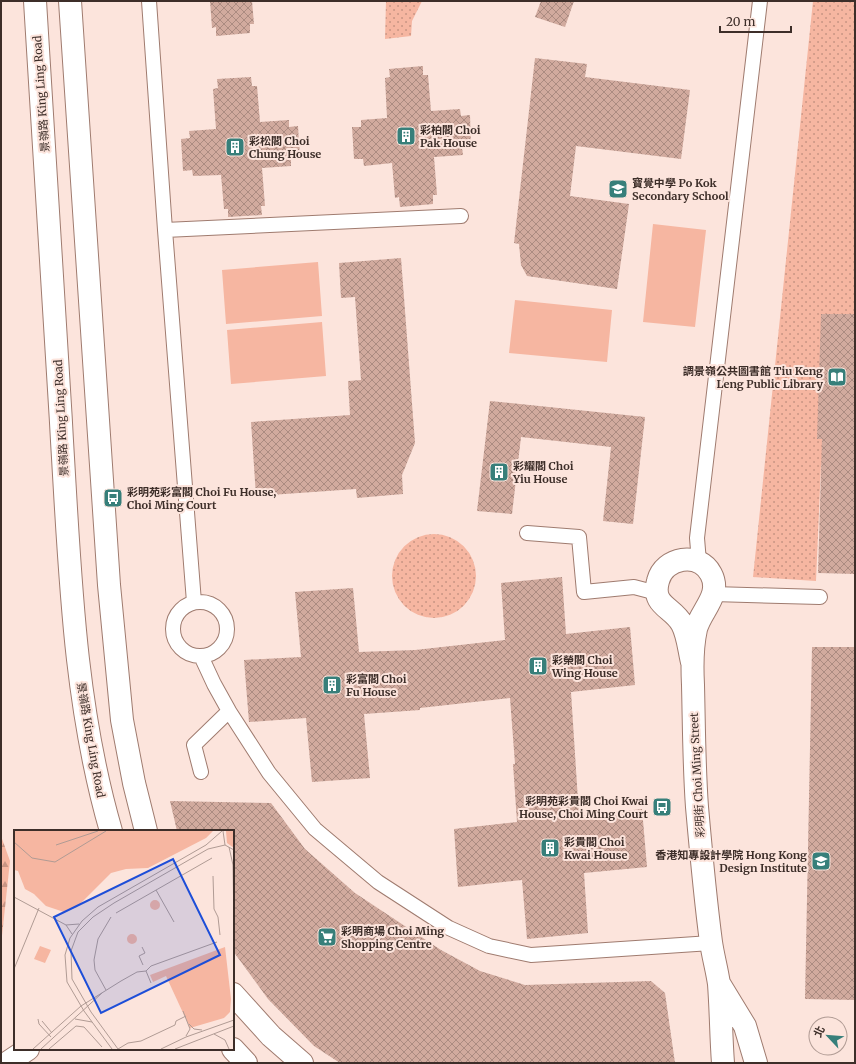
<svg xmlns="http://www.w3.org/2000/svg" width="856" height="1064" font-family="Merriweather,'Noto Sans TC',serif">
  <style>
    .forest { fill: url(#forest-firs) }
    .park { fill: url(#park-dots) }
    .pitch { fill: #f6b6a1 }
    .building { fill: url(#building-cross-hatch) }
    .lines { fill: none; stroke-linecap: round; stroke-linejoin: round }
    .service-casing { stroke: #9f7b6f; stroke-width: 16 }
    .minor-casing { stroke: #9f7b6f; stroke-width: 24 }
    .tertiary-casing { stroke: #9f7b6f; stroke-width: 24 }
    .service { stroke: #fff; stroke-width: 14 }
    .minor { stroke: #fff; stroke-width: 22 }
    .tertiary { stroke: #fff; stroke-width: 22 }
    .labels { text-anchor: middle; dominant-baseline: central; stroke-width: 4; stroke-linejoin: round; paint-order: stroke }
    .street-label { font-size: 11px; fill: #3d2e29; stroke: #fce4dc }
    .poi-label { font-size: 11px; font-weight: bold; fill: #3d2e29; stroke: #fce4dc; text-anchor: start }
    .inset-road { fill: none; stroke: #b09b94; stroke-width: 1 }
    .view { fill: #1d4ed8; fill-opacity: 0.15; stroke: #1d4ed8; stroke-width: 2 }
    .inset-edge { fill: none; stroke: #3d2e29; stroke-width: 2 }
  </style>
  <defs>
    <pattern id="forest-firs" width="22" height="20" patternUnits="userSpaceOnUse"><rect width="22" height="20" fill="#f6b6a1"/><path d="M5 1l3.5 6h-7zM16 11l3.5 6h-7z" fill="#c89483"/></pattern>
    <pattern id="park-dots" width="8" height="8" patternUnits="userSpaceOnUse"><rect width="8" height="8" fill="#f6b6a1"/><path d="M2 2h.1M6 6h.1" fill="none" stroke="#c89483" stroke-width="1.8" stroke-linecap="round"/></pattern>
    <pattern id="building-cross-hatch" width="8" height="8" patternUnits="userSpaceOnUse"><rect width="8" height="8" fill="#d1aa9e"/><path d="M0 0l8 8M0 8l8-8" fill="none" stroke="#ab8b81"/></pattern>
  </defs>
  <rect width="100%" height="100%" fill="#fce4dc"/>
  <!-- forest -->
  <path class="forest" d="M1 836 10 861 1 945Z"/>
  <!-- park -->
  <path class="park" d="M386 1H422L412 21 411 36 385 39Z
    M813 1H855V466L821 465 816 581 753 577Z
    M392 576a42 42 0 1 1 84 0a42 42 0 1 1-84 0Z"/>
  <!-- pitch -->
  <path class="pitch" d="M653 224 706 230 695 327 643 322Z
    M318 262 322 316 226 324 222 270Z
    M515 300 612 310 607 362 509 353Z
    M322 322 326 376 231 384 227 330Z"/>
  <!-- building -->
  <path class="building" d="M210 1H252L254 24H250V33L216 36V27L212 28Z
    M541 1H574L565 27 535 17Z
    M535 58 587 64 585 77 690 90 681 159 576 146 570 196 629 204 617 289 527 276 521 265 519 244 514 243Z
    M423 66V75H428L431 111 460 109 461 116 470 115 471 147 462 148 463 155 434 157 437 195H433V204L400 207 399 197 395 198 392 163 364 166 363 159H354L352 127H361V120L387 118 385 78 390 77 389 69Z
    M251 77 252 86H257L260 122 289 120V127L298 126 300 158 291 159V166L262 168 265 206H261L262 215 228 217V209H224L221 175 193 176 192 170 183 171 181 139 190 138 189 131 216 129 213 89 218 88 217 79Z
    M401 258 415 443 402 475 403 494 357 498 356 489 256 496 251 422 350 415 348 381 361 380 355 297 341 298 339 263Z
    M821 314H855V574L818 573 822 439H817Z
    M490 401 645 417 633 524 603 521 611 447 521 437 512 514 477 511Z
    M562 577 566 634 630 627 635 685 571 692 579 816 642 809 647 867 584 873 588 933 527 939 522 880 458 887 454 829 517 822 513 764H515L510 698 420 708V710L364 714 370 778 312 782 306 718 249 722 244 660 301 657 295 592 353 588 359 652 415 650 505 640 501 583Z
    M812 647H855V1000L805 999Z
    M170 801 271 803 305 849 355 893 441 950 480 971 525 985 651 981 665 993 675 1063H340L314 1046 268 999 233 951V831H177Z"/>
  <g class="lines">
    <!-- service casing -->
    <g class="service-casing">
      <path id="service" d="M149 1 165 230 194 602
        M165 230 461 216
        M527 533 579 537 584 592 634 587 657 593
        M699 562 697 538 760 1
        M713 594 820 597
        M173 629a27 27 0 1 1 54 0a27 27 0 1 1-54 0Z
        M201 656 214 684 229 711 269 773 315 829 378 882 449 928 489 946 531 955 711 943
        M201 772 194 745 229 711"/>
    </g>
    <!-- minor casing -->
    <g class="minor-casing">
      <path id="minor" d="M692 662C689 650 688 635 682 624 673 607 651 606 658 581 664 557 699 551 711 574 722 595 701 610 696 629 692 647 692 666 693 685 694 725 694 766 697 807 701 852 705 897 711 942 713 956 717 970 719 984 721 1010 721 1037 723 1063
        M720 985 745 1026 756 1063
        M7 1063 28 1049"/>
    </g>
    <!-- tertiary casing -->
    <g class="tertiary-casing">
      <path id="tertiary" d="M35 1C45 147 54 294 62 441 70 572 74 704 111 831
        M70 1 109 585 122 720 134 783 146 831
        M233 994 271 1036 302 1063
        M233 1049 246 1063"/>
    </g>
    <!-- service -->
    <use href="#service" class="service"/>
    <!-- minor -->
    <use href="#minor" class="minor"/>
    <!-- tertiary -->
    <use href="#tertiary" class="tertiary"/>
  </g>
  <!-- icons -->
  <defs>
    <g id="building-square" transform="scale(1)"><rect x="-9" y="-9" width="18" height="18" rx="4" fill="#377f7a" stroke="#fce4dc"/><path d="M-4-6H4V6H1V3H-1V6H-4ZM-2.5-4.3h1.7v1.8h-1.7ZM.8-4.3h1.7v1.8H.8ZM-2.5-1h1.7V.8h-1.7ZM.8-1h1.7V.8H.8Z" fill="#fff"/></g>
    <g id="school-square" transform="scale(1)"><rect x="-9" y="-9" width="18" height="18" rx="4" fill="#377f7a" stroke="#fce4dc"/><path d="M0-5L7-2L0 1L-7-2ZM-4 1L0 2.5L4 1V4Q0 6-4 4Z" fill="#fff"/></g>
    <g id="library-square" transform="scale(1)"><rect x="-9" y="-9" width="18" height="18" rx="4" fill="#377f7a" stroke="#fce4dc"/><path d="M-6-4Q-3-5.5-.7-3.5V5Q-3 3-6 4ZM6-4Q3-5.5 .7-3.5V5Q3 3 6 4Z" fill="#fff"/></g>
    <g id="bus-square" transform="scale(1)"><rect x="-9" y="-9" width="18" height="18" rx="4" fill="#377f7a" stroke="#fce4dc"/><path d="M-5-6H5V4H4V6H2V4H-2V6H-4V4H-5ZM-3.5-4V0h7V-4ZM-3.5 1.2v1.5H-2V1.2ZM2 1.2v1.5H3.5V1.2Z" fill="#fff"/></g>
    <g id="university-square" transform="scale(1)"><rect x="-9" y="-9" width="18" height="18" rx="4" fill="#377f7a" stroke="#fce4dc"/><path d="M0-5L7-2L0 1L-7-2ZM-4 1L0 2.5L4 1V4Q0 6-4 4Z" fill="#fff"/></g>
    <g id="supermarket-square" transform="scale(1)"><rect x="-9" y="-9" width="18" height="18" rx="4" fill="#377f7a" stroke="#fce4dc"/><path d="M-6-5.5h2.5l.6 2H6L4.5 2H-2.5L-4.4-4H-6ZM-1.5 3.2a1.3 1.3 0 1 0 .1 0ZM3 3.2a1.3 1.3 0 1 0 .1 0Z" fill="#fff"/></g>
  </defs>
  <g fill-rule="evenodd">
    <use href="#building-square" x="406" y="136"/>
    <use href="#building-square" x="235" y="147"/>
    <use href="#school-square" x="618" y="189"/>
    <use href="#library-square" x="837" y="377"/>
    <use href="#building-square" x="499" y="472"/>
    <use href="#bus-square" x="113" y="498"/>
    <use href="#building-square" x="538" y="666"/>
    <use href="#building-square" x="332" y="685"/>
    <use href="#bus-square" x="662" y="807"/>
    <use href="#building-square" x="550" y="848"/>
    <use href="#university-square" x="821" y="861"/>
    <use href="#supermarket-square" x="327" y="937"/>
  </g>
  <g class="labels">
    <!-- street labels -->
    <g class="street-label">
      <text transform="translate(41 94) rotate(-94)">景嶺路 King Ling Road</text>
      <text transform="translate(61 418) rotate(-93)">景嶺路 King Ling Road</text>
      <text transform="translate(91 740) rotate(80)">景嶺路 King Ling Road</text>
      <text transform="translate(697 775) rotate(-93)">彩明街 Choi Ming Street</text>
    </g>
    <!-- poi labels -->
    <g class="poi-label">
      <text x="420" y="130">彩柏閣 Choi<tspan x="420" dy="13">Pak House</tspan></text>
      <text x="249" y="141">彩松閣 Choi<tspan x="249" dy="13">Chung House</tspan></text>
      <text x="632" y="183">寶覺中學 Po Kok<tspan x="632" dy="13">Secondary School</tspan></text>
      <text x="823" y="371" text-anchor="end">調景嶺公共圖書館 Tiu Keng<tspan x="823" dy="13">Leng Public Library</tspan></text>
      <text x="513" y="466">彩耀閣 Choi<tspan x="513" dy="13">Yiu House</tspan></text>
      <text x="127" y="492">彩明苑彩富閣 Choi Fu House,<tspan x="127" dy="13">Choi Ming Court</tspan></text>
      <text x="552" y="660">彩榮閣 Choi<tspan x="552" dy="13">Wing House</tspan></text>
      <text x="346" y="679">彩富閣 Choi<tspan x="346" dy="13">Fu House</tspan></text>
      <text x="648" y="801" text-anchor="end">彩明苑彩貴閣 Choi Kwai<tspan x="648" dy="13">House, Choi Ming Court</tspan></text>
      <text x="564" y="842">彩貴閣 Choi<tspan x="564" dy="13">Kwai House</tspan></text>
      <text x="807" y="855" text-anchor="end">香港知專設計學院 Hong Kong<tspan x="807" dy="13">Design Institute</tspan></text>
      <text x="341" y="931">彩明商場 Choi Ming<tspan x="341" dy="13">Shopping Centre</tspan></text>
    </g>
  </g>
  <!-- overview -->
  <g transform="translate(14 830)">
    <rect width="220" height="220" fill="#fce4dc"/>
    <path d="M212 1H220V18L213 13Z" fill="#f6b6a1"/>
    <path d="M0 1H199L192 8 134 38 112 39 97 43 63 77 50 82 32 76 20 64 11 59 4 41 0 40Z" fill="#f6b6a1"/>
    <path d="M113 109a5 5 0 1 1 10 0a5 5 0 1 1-10 0ZM211 117 217 169 216 182 210 188 176 198 152 146 139 152 136 145Z" fill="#f6b6a1"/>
    <path d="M136 75a5 5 0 1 1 10 0a5 5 0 1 1-10 0ZM26 116 37 120 31 133 20 129Z" fill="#f6b6a1"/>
    <path class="inset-road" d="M209 1 211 15 220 20M0 12 18 28 41 32 92 1M42 15 84 1M215 17 219 35 220 96M199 46 200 79 204 87 206 105M142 60 160 92M0 67 52 95 58 104M102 83 198 28M52 95 65 94M128 117 131 123 125 126 129 135M0 139 25 78M132 141 137 153M92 160 81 140 80 130 84 109 97 87M169 181 176 199 172 206M24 189 25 194 37 207M61 189 78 192M28 191 38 203M175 194 180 199 188 200M200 204 211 210 215 219M19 219 67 176 107 151 123 142 132 141 137 136 203 112M27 219 88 163M35 219 62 196 70 197 88 217M98 219 70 181 53 152 51 125 56 108 68 91 84 77 192 15 208 1M104 219 77 182 58 149 57 121 64 102 79 87 100 73 194 19 211 15M104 219 114 213 127 211 161 195 162 191 172 186M147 219 172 207 220 190M161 219 220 196"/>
    <path class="view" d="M159 29 206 125 87 183 40 87Z"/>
    <rect width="220" height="220" class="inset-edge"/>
  </g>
  <!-- border -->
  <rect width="856" height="1064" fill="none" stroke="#3d2e29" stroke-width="4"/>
  <!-- north arrow -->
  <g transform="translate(828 1036) rotate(296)"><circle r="19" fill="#fce4dc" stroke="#b09b94"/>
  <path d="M0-3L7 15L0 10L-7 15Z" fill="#377f7a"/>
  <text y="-6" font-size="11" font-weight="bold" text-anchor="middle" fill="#3d2e29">北</text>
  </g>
  <!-- scale -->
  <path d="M720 26v6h71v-6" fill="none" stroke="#3d2e29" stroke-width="2"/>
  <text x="726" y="26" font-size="12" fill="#3d2e29" stroke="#fce4dc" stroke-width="3" paint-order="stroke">20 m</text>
</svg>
